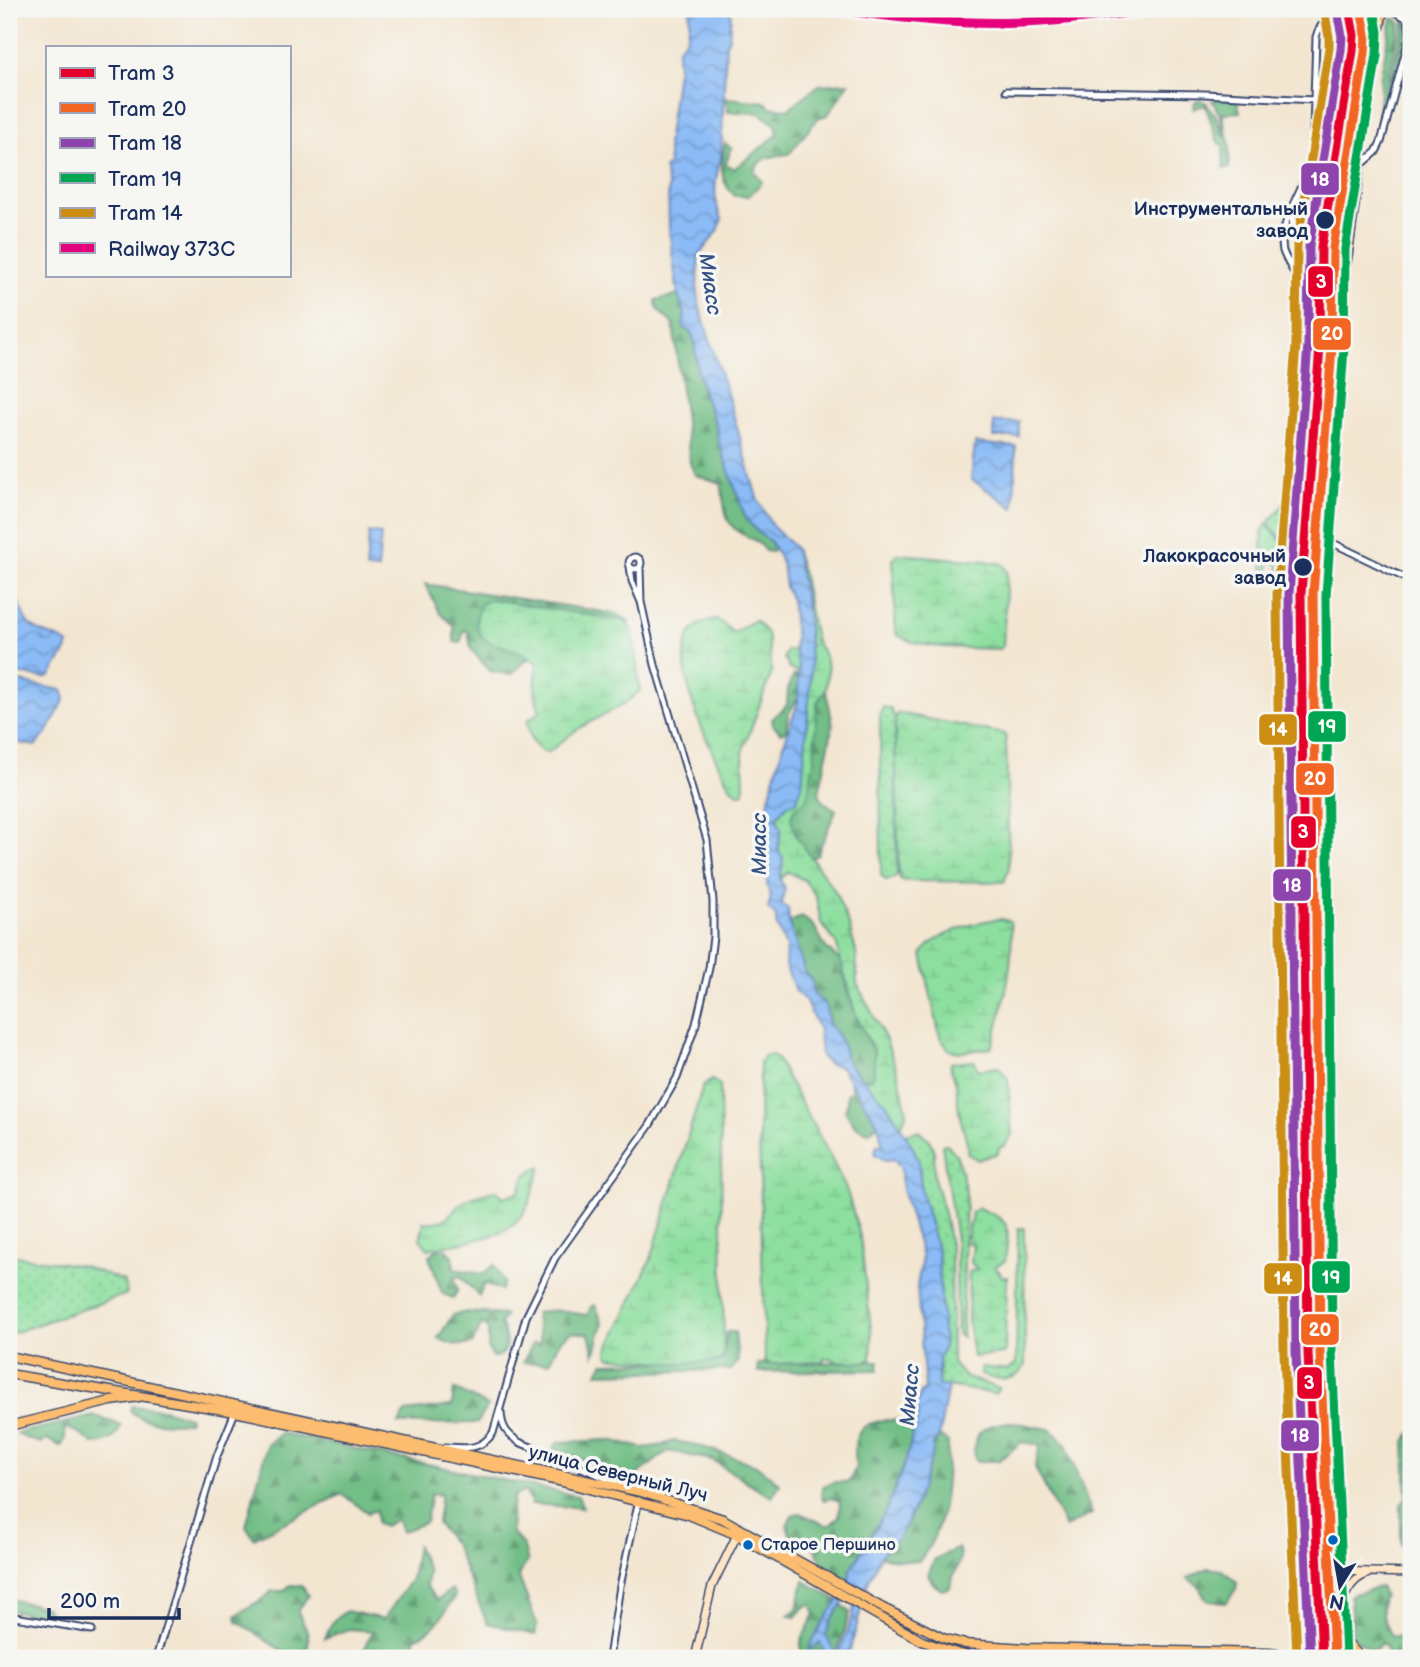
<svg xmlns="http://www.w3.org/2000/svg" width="1420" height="1667" font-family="'Balsamiq Sans',sans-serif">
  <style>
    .grass { fill: url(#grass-dots); stroke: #54877e; stroke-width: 2 }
    .forest { fill: url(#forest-firs); stroke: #467672; stroke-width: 2 }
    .wetland { fill: url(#wetland-marsh); stroke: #54877e; stroke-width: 2 }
    .water { fill: url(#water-waves); stroke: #5375aa; stroke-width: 2; fill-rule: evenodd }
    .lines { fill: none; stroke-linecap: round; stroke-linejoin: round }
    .street-tunnel { stroke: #c8c1ba; stroke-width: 5; stroke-dasharray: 5 2.5; stroke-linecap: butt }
    .street-casing { stroke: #3b4a6f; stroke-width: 9 }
    .secondary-casing { stroke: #3b4a6f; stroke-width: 10 }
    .primary-casing { stroke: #3b4a6f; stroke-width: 11 }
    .street { stroke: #fff; stroke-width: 5 }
    .secondary { stroke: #fee5c5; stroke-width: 7 }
    .primary { stroke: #fcbd6f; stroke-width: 8 }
    .secondary-bridge-casing { stroke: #3b4a6f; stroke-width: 10; stroke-linecap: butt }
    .primary-bridge-casing { stroke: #3b4a6f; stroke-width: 11; stroke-linecap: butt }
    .secondary-bridge { stroke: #fee5c5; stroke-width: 7 }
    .primary-bridge { stroke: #fcbd6f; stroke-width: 8 }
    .rail-1-casing { stroke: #f6f6f2; stroke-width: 16 }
    .rail-1 { stroke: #e5007d; stroke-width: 10 }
    .tram-1-casing { stroke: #f6f6f2; stroke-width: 14 }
    .tram-2-casing { stroke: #f6f6f2; stroke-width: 14 }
    .tram-3-casing { stroke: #f6f6f2; stroke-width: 14 }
    .tram-4-casing { stroke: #f6f6f2; stroke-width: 14 }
    .tram-5-casing { stroke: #f6f6f2; stroke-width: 14 }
    .tram-1 { stroke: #e4002b; stroke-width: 9 }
    .tram-2 { stroke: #f26522; stroke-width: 9 }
    .tram-3 { stroke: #8e44ad; stroke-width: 9 }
    .tram-4 { stroke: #00a651; stroke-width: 9 }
    .tram-5 { stroke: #cb8e13; stroke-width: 9 }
    .stop-dot { fill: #1b2f5e; stroke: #f6f6f2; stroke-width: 2.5 }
    .bus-dot { fill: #0065bd; stroke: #f6f6f2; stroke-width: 2.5 }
    .labels { text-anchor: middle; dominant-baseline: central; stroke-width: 7; stroke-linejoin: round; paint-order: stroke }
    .bus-label { font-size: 17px; fill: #1b2f5e; stroke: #f6f6f2; text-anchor: start }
    .stop-label { font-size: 19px; font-weight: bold; fill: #1b2f5e; stroke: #f6f6f2; text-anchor: end }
    .street-label { font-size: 19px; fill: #1b2f5e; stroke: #f6f6f2 }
    .water-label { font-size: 21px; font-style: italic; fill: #375284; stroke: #f6f6f2 }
    .line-badge { stroke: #f6f6f2; stroke-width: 2.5 }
    .badge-label { font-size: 19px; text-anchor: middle; font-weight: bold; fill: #fff }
  </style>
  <defs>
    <pattern id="grass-dots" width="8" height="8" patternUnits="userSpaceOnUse" patternTransform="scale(1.75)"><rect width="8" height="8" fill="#8ddf9f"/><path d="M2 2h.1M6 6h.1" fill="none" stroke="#79c08b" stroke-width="1.8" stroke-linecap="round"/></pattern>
    <pattern id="forest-firs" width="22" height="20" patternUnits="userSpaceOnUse" patternTransform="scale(1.75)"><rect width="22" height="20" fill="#72be86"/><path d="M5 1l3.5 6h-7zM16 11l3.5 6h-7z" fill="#5d9b71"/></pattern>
    <pattern id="wetland-marsh" width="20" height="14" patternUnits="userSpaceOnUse" patternTransform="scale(1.75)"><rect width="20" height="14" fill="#8ddf9f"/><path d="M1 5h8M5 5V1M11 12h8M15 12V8" fill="none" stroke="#79c08b"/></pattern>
    <pattern id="water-waves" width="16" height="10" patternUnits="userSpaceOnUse" patternTransform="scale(1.75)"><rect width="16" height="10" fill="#8bbbf6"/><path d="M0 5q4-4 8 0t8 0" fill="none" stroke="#7198ca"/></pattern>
  </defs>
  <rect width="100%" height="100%" fill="#f6f6f2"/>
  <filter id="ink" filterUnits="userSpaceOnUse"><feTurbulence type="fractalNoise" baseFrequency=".0143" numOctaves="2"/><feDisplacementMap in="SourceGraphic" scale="14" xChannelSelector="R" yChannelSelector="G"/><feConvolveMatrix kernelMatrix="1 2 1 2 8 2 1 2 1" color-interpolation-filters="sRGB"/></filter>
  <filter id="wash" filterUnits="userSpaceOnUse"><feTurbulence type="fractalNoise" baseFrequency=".00686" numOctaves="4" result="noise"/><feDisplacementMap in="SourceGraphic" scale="28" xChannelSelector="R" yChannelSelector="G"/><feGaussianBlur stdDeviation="1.57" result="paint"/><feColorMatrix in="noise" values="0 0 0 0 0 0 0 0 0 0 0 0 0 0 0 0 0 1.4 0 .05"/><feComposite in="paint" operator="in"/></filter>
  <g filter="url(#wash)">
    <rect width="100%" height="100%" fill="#f3e6d1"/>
    <!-- grass -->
    <path class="grass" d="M1329 166 1317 248 1310 259 1304 248Z
      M1303 482 1298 557 1268 523Z
      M1267 524 1297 560H1295L1294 570H1279L1278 563H1269V569H1263L1262 532Z
      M883 707 890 708 895 719 897 875 892 879 886 880 881 875 880 714Z
      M918 1131 929 1139 934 1151V1178L944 1213 951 1251 952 1363 967 1378 999 1388 995 1394 948 1386H938L939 1357 944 1346 938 1253 921 1191 919 1163 905 1134Z
      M947 1144 957 1156 966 1191 962 1337 957 1334 956 1240 942 1145Z
      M1024 1228 1025 1364C1020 1383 994 1381 980 1374L981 1367 1008 1370 1016 1364 1018 1229Z
      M9 1255 83 1266 124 1281 127 1294 9 1334Z
      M1298 1440H1310L1311 1558 1301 1559Z"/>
    <!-- forest -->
    <path class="forest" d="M1392 17 1398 20 1400 24 1384 95 1387 92 1404 22 1407 23 1408 31 1382 122 1378 126 1381 74Z
      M849 83 828 115 818 118 789 154C774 156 761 156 754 171L762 182 749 196H735C718 181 721 164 725 143L731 148 726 164 734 169 778 134 776 125 759 113 728 112 726 98 765 102 770 107 788 109 819 85Z
      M1224 99 1237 100 1240 112 1222 113 1230 146 1229 168 1224 169 1223 145 1218 142 1205 105 1193 109 1195 102 1200 100 1207 103 1208 107 1215 114 1226 138 1220 115 1212 100Z
      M678 295 685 314 683 327 691 333 694 339 698 373 703 393 716 426 718 440 746 519 759 533 771 542 774 549 772 552 765 551C754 535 743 538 733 527 723 518 724 495 721 483L695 475 690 463 673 324C666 317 655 311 656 300Z
      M425 584 616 614 629 621 625 630 535 652 511 675 490 671 471 649 468 631 464 630 460 643 454 642V626L440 613Z
      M794 675H796C807 697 796 697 789 713 787 718 788 726 786 731L781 733 773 725 772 719 787 705 788 689Z
      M826 691 833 725 819 793 824 802 836 810 817 855 809 859 803 857 788 816 815 692Z
      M802 917 814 926 826 948 841 961 847 990 856 1015 874 1052V1074L870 1079 861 1080 848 1064 841 1041 829 1023 825 1004 814 995 812 981 805 973 789 922Z
      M851 1083 878 1124 869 1132C856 1129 851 1122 845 1110L847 1106V1094L851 1091Z
      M446 1249 453 1256 454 1269 483 1274 494 1265 504 1282 501 1290 484 1284 479 1296 460 1276 454 1278 458 1290 453 1298 443 1294C437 1282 435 1270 429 1257L436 1250Z
      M593 1305 596 1306 603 1325C598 1335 598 1345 594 1355L589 1334 571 1332 559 1342 549 1363 523 1362 533 1343 539 1345C542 1334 535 1324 536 1313 552 1307 570 1313 587 1315Z
      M467 1312 506 1315 500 1324C506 1336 512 1357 492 1357L488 1347V1329L482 1323 473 1343C461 1348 450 1345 438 1338L453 1315Z
      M727 1332H735L738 1362 731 1370 598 1373 603 1363 717 1361 724 1354Z
      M879 1361 878 1370 758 1372V1364Z
      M454 1389 488 1406 477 1423 399 1424 405 1412 452 1406Z
      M132 1406 164 1409 189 1417 188 1421C171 1425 141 1423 130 1410Z
      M95 1416 121 1425C116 1440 108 1443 93 1444L77 1432 65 1427V1440L61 1446 47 1440 42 1443C35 1441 21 1438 17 1433Z
      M886 1420 916 1421 907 1457 888 1507 850 1571V1581L822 1562 809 1539 799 1544 791 1537 787 1525 792 1515 800 1513 826 1525H830L839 1517 840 1501 831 1498 824 1500 821 1496 823 1486 835 1482H849C851 1477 855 1471 856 1467 856 1463 854 1459 854 1455 855 1430 862 1423 886 1420Z
      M1012 1422 1049 1429 1065 1442 1092 1514 1065 1528 1035 1467 1040 1445 1022 1442 998 1461H976C969 1432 985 1423 1012 1422Z
      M280 1433 578 1496 583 1508 532 1504 525 1491 514 1496 511 1512 512 1533 523 1545 528 1561 518 1575 537 1624 535 1635 487 1623 455 1546 437 1523 441 1495 431 1493 426 1522 401 1532 399 1523 395 1520 385 1526 377 1523 376 1510 368 1513 342 1494 254 1538 246 1526 267 1445Z
      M1410 1434 1411 1448V1566L1405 1565 1401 1543V1505L1407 1496 1405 1441Z
      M939 1436 948 1442C946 1483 947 1528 919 1561 913 1562 887 1559 880 1556 896 1541 910 1524 916 1503 923 1481 926 1455 939 1436Z
      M611 1440 642 1448 658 1446 674 1441 697 1445 756 1465 780 1484 772 1497 712 1460 668 1451 633 1478 553 1449 558 1442Z
      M417 1546 428 1571 426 1586 437 1600 452 1589 455 1597C443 1614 436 1631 416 1637L411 1658H359L373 1631 349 1629 325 1638 333 1621 346 1611 384 1619 411 1579Z
      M958 1548C965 1562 951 1573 950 1588L942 1590 933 1584 928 1575 935 1559Z
      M1207 1568 1222 1570 1237 1582 1236 1589 1226 1603C1211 1602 1204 1601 1199 1586L1187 1578Z
      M804 1581 834 1598 850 1612 836 1655 829 1658H809L801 1650V1641L815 1614 811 1604 804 1607 795 1617 789 1615 797 1609Z
      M290 1585 302 1586 308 1595 298 1612C306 1630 312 1634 306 1655H288L237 1621 236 1616C247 1606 262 1602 272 1591H284Z
      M1380 1587 1384 1595C1378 1608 1384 1624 1391 1636L1411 1637V1658H1388L1386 1646 1381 1643 1376 1649H1371L1352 1637 1350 1595Z
      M9 1599 46 1607 50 1618 9 1610Z"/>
    <!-- wetland -->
    <path class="wetland" d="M795 548 803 574 815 640 824 654 828 668 826 689 817 703 814 761 807 798 793 811 791 817 796 836 835 891 849 925 856 952 857 984 885 1038 898 1073 907 1112 901 1127 886 1103 861 1080 870 1079 874 1074V1052L856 1015 836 943 821 923 816 896 804 880 788 872 779 880 783 858 778 850 781 829 776 817 788 804 811 677 790 669 784 658 787 650 799 651 809 644 807 609Z
      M897 554 985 561 1002 564 1007 571 1003 646 999 649C970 647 919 651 896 634L893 560Z
      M490 599 625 621 633 632 640 691C622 708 599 716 578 729 567 736 558 746 547 753 531 747 530 736 527 721L540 711C533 695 536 680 537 664 515 638 462 655 480 605Z
      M717 619 734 633 755 620 767 633 772 672 743 750 744 792 740 794C727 788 722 771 716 759 700 727 654 625 717 619Z
      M898 713 1004 734 1006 738 1009 869 1004 882 904 881 899 879 895 719Z
      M1001 919 1010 921C1016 956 1003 1007 994 1041L991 1048 961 1052 949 1050 940 1037 922 955C930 935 980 920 1001 919Z
      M766 1055H772L777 1059 830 1156 847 1191 860 1236 872 1337 871 1359 863 1362 835 1361 832 1358H825L822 1362 772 1364 765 1362 759 1134 760 1062Z
      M975 1061 978 1070 999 1067 1008 1079 1012 1135 1005 1145 999 1148 998 1153 978 1160 968 1154C966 1148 968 1143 966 1138 959 1118 958 1103 956 1084 955 1075 949 1073 951 1063Z
      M712 1080 720 1085 724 1354 719 1361 674 1363 609 1357 608 1350 651 1259 703 1086Z
      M538 1167H541C535 1183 531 1205 520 1218 503 1240 454 1243 428 1249L420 1239 424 1225 423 1222C452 1224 446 1213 465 1201 474 1196 487 1193 497 1190L503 1197 519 1192 526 1175Z
      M978 1208C1013 1222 1009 1224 1005 1261L996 1266V1269L999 1271 1002 1277H1007L1005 1349 1004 1354 973 1357 968 1320 969 1272 977 1269 971 1263 973 1245 968 1242V1225H970L972 1212Z"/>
    <!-- water -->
    <path class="water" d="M690 9H730L731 12 729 38 726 43 721 158C715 177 712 201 722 219L718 231 699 255 697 286 700 308 733 413 757 498 773 527 795 548 807 609 811 677 802 785 797 801 788 804 776 817 781 829 778 850 783 858 780 880 785 888 781 904 788 909 789 922 805 973 812 981 814 995 825 1004 829 1023 841 1041 848 1064 886 1103 913 1147 919 1163 921 1191 938 1253 944 1347 939 1357 938 1386H948L939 1436 933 1445V1452L915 1506 899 1537 880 1556 869 1580 848 1658H826L820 1642 812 1649V1655H808C814 1626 850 1593 850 1571L888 1507 907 1457 918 1414 915 1409 921 1392 925 1390 917 1287 922 1257 902 1189 901 1169 894 1159 885 1160 875 1154 877 1145 883 1146 878 1124 841 1067 829 1064 821 1057 819 1030 805 1000 796 992 785 965 786 947 776 924V916L768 909 771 896C765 888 768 875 764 865L769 798 780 756 798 702 799 666 794 648 795 636 791 600 785 587 782 563 771 542 759 533 746 519 718 440 716 425 703 393 698 373 694 339 691 333 683 327 685 314 678 295 669 230 668 186 664 168 669 165 667 144 678 64 677 60 678 47C691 39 689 23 690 9ZM857 1584 853 1615 837 1658 826 1635 832 1618Z
      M994 422H1019V437H994Z
      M975 443 1016 447 1014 508 971 479Z
      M369 533 381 534 378 570 366 569Z
      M9 579C14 589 22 617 29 624 39 635 57 634 68 644L66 651 50 676 44 678 9 672Z
      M9 680 62 690 65 699 47 733 35 746 9 741Z"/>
  </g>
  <g filter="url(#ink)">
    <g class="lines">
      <!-- street-tunnel -->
      <path class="street-tunnel" d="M1367 11 1394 16"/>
      <!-- street casing -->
      <g class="street-casing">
        <path id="street" d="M1362 9 1367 11
          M1006 91 1205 94 1314 100
          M1360 166 1376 152 1381 142 1410 35 1408 19 1395 12
          M1298 196 1301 204 1308 206 1314 200
          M1291 212 1294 233 1313 273 1311 280 1307 284 1298 280C1293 271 1286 260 1283 251 1277 226 1304 186 1312 163L1316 37C1321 18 1335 14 1352 9
          M1318 541 1333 543 1411 581
          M629 563a6 6 0 1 1 12 0a6 6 0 1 1-12 0Z
          M640 567 641 602
          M501 1413C502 1428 507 1434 519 1442L625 1486
          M446 1447C466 1448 480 1451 493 1433L526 1317 555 1258 650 1125 677 1078 696 1024 709 968 713 937V901L707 840 655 665 641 602 632 581 630 566
          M9 1616 92 1630
          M156 1658 217 1456 235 1412
          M609 1658 620 1586 639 1500"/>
      </g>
      <!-- secondary casing -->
      <g class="secondary-casing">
        <path id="secondary" d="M1309 314C1306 296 1296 281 1298 263L1329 152 1337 101
          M1315 483 1310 475 1292 472 1288 464 1306 410 1309 380 1314 262 1328 240 1330 229 1358 46 1359 35 1354 9
          M1330 1571 1411 1573
          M1337 1620C1343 1601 1347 1581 1367 1574
          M695 1658 712 1586 737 1535"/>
      </g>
      <!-- primary casing -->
      <g class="primary-casing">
        <path id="primary" d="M9 1356 641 1492 723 1519 883 1608 943 1638 965 1644 1026 1648 1269 1653 1315 1658
          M9 1374 235 1412 554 1480 689 1515 737 1535 922 1641 959 1654 980 1658
          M9 1426 111 1401 139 1397
          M1338 1624 1347 1642 1361 1658
          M1328 1658 1314 1442 1307 1120V596L1322 406 1366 65
          M1338 1658 1337 1621 1330 1571 1321 1384 1314 1119 1315 584 1323 469 1336 339 1374 66"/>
      </g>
      <!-- street -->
      <use href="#street" class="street"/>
      <!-- secondary -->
      <use href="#secondary" class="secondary"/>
      <!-- primary -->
      <use href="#primary" class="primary"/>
      <!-- secondary-bridge casing -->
      <g class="secondary-bridge-casing">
        <path id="secondary-bridge" d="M1337 101 1347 44 1342 9"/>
      </g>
      <!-- primary-bridge casing -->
      <g class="primary-bridge-casing">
        <path id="primary-bridge" d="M1366 65 1375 9
          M1374 66 1383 9"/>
      </g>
      <!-- secondary-bridge -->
      <use href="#secondary-bridge" class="secondary-bridge"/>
      <!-- primary-bridge -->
      <use href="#primary-bridge" class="primary-bridge"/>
      <!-- rail-1 casing -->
      <g class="rail-1-casing">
        <path id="rail-1" d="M833 9C890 16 947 24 1005 23 1056 22 1106 15 1156 9"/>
      </g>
      <!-- rail-1 -->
      <use href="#rail-1" class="rail-1"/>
      <!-- tram-1 casing -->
      <g class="tram-1-casing">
        <path id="tram-1" d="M1322 1658 1308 1353 1301 594 1320 346 1321 247 1353 51 1354 35 1349 9"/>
      </g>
      <!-- tram-2 casing -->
      <g class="tram-2-casing">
        <path id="tram-2" d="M1334 1657 1320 1353 1313 594 1332 347 1333 248 1365 53 1366 34 1361 9"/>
      </g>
      <!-- tram-3 casing -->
      <g class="tram-3-casing">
        <path id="tram-3" d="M1310 1658 1296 1353 1289 594 1308 345 1309 246 1341 50 1342 36 1337 11"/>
      </g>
      <!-- tram-4 casing -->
      <g class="tram-4-casing">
        <path id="tram-4" d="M1346 1657 1332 1352 1326 595 1344 348 1345 249 1377 55 1378 32 1374 9"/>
      </g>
      <!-- tram-5 casing -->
      <g class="tram-5-casing">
        <path id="tram-5" d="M1297 1658 1284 1353 1277 594 1296 345 1297 245 1329 48V37L1325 14"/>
      </g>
      <!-- tram-1 -->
      <use href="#tram-1" class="tram-1"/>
      <!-- tram-2 -->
      <use href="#tram-2" class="tram-2"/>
      <!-- tram-3 -->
      <use href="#tram-3" class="tram-3"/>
      <!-- tram-4 -->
      <use href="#tram-4" class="tram-4"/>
      <!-- tram-5 -->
      <use href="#tram-5" class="tram-5"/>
    </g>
  </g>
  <!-- markers -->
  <g class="stop-dot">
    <circle cx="1325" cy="220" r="10"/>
    <circle cx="1303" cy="567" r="10"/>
  </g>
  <g class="bus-dot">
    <circle cx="1333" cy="1540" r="6"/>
    <circle cx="748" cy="1545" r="6"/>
  </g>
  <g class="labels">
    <!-- bus labels -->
    <g class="bus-label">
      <text x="761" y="1545">Старое Першино</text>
    </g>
    <!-- stop labels -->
    <g class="stop-label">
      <text x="1308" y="209">Инструментальный<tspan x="1308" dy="22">завод</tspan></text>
      <text x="1286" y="556">Лакокрасочный<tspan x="1286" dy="22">завод</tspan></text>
    </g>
    <!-- street labels -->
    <g class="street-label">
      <text transform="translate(618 1474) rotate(14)">улица Северный Луч</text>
    </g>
    <!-- water labels -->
    <g class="water-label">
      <text transform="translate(710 284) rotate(82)">Миасс</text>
      <text transform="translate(759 844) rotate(-90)">Миасс</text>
      <text transform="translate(910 1395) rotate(-85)">Миасс</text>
    </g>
  </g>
  <g class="line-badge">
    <rect x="1300" y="162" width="40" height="34" rx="7" fill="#8e44ad"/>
    <rect x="1307" y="265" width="27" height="33" rx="7" fill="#e4002b"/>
    <rect x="1312" y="317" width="40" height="34" rx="7" fill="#f26522"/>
    <rect x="1307" y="710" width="40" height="33" rx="7" fill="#00a651"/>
    <rect x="1258" y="713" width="40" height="33" rx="7" fill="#cb8e13"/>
    <rect x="1295" y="762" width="40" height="34" rx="7" fill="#f26522"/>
    <rect x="1290" y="815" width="27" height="34" rx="7" fill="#e4002b"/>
    <rect x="1272" y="868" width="40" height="34" rx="7" fill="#8e44ad"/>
    <rect x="1311" y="1260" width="40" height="34" rx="7" fill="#00a651"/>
    <rect x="1263" y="1262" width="40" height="33" rx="7" fill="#cb8e13"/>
    <rect x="1300" y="1313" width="40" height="33" rx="7" fill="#f26522"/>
    <rect x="1296" y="1366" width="27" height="34" rx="7" fill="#e4002b"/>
    <rect x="1280" y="1419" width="40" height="33" rx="7" fill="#8e44ad"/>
  </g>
  <g class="badge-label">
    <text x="1320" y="186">18</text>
    <text x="1321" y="288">3</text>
    <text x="1332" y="340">20</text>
    <text x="1327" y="733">19</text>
    <text x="1278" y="736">14</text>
    <text x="1315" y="785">20</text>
    <text x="1303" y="838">3</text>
    <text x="1292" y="892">18</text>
    <text x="1331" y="1284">19</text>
    <text x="1283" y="1285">14</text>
    <text x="1320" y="1336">20</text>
    <text x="1309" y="1389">3</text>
    <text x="1300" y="1442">18</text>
  </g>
  <!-- margin -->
  <rect width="1420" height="1667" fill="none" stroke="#f6f6f2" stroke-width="35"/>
  <!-- legend -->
  <rect x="46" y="46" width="245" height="231" fill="#f6f6f2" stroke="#9ea6b7" stroke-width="2"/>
  <rect x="60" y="68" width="35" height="10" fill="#e4002b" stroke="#9ea6b7" stroke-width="2"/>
  <text x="108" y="80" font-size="21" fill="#1b2f5e">Tram 3</text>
  <rect x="60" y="103" width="35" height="10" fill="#f26522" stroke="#9ea6b7" stroke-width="2"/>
  <text x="108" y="116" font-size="21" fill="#1b2f5e">Tram 20</text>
  <rect x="60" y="138" width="35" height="10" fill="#8e44ad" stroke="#9ea6b7" stroke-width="2"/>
  <text x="108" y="150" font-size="21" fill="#1b2f5e">Tram 18</text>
  <rect x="60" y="173" width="35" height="10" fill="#00a651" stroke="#9ea6b7" stroke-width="2"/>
  <text x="108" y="186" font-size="21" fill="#1b2f5e">Tram 19</text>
  <rect x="60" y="208" width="35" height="10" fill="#cb8e13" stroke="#9ea6b7" stroke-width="2"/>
  <text x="108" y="220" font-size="21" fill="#1b2f5e">Tram 14</text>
  <rect x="60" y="243" width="35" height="10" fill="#e5007d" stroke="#9ea6b7" stroke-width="2"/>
  <text x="108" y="256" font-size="21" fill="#1b2f5e">Railway 373C</text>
  <!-- north arrow -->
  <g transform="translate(1340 1586) rotate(191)" stroke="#f6f6f2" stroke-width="5" paint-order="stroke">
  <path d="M0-5L12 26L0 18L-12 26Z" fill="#1b2f5e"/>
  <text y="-10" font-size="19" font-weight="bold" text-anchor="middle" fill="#1b2f5e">N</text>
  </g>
  <!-- scale -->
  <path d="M49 1608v10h130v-10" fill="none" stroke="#1b2f5e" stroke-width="3.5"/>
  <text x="60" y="1608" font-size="21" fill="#1b2f5e" stroke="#f6f6f2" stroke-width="5" paint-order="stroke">200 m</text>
</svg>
